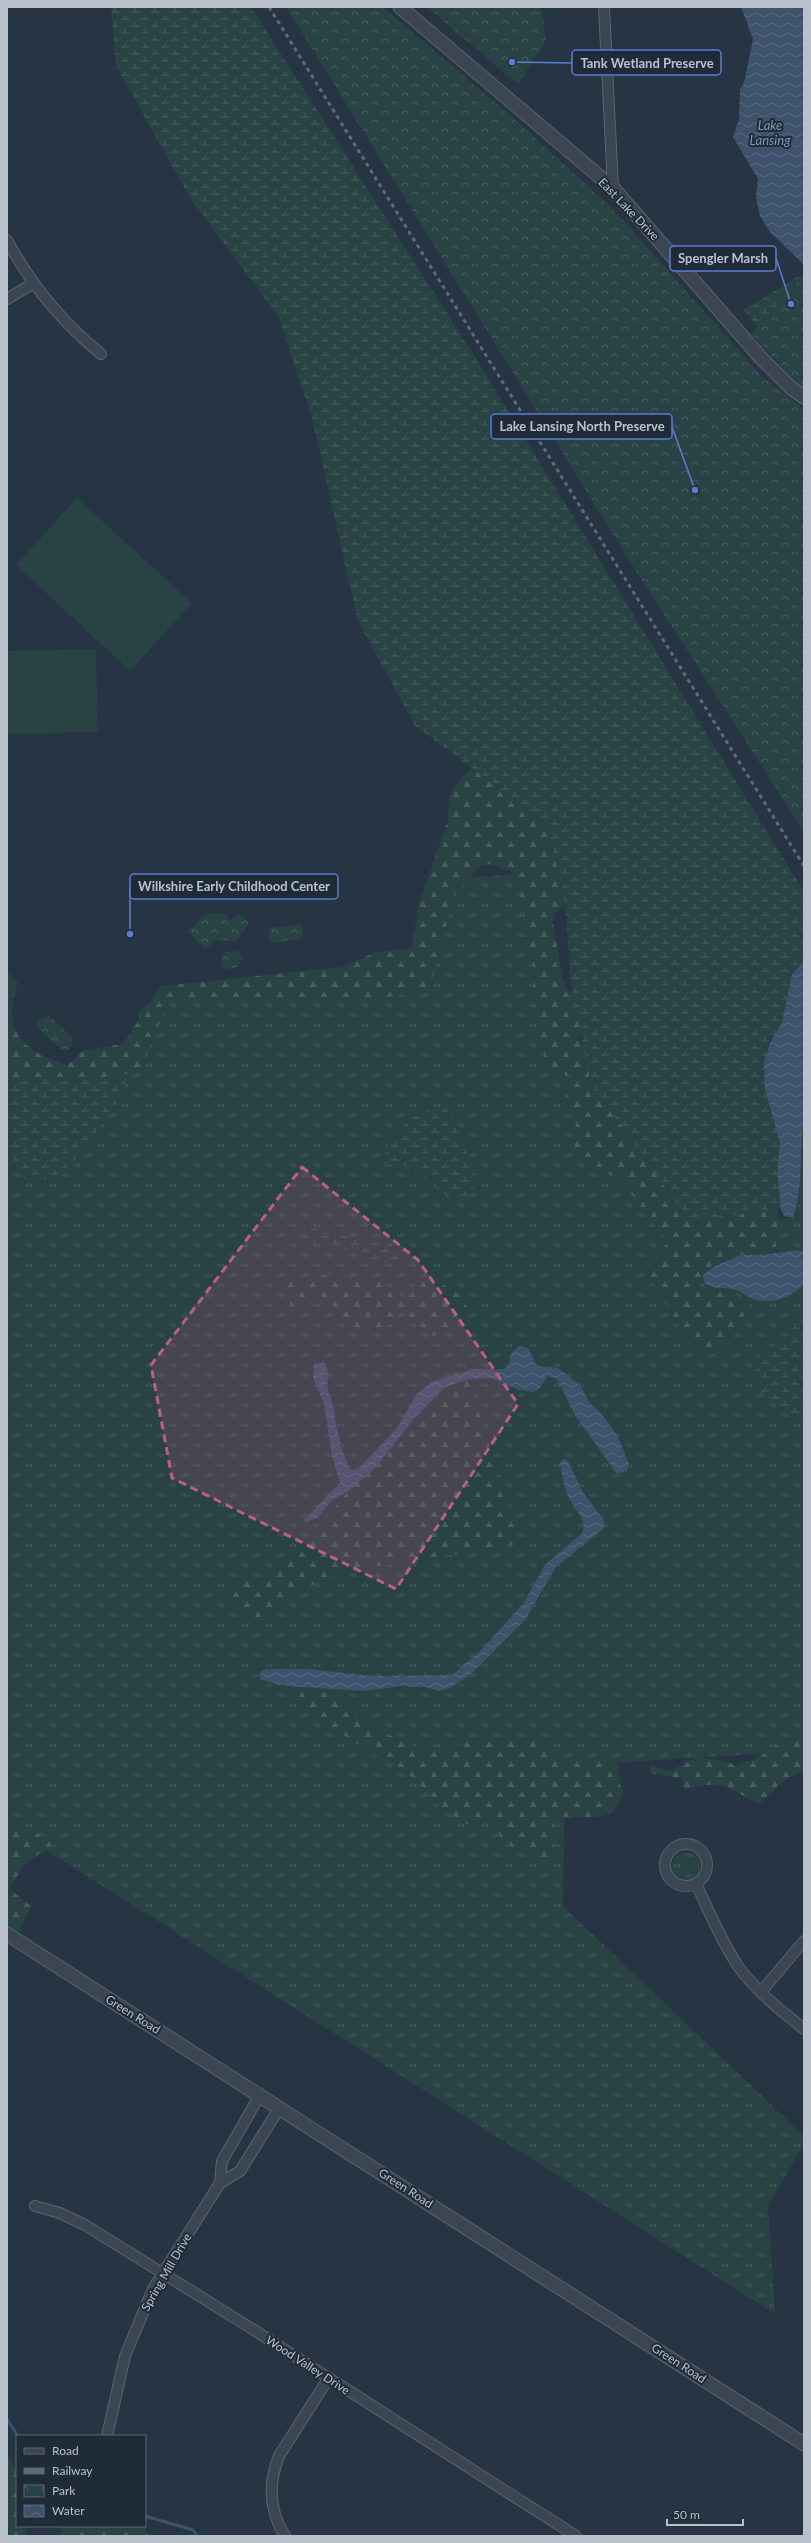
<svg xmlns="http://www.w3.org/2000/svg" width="811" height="2543" font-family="Lato,sans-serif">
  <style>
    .grass { fill: url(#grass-tufts) }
    .forest { fill: url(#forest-firs) }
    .wetland { fill: url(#wetland-marsh) }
    .park { fill: url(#park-crowns) }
    .pitch { fill: #294244 }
    .water { fill: url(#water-waves) }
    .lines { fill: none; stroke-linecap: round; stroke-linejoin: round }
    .stream { stroke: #3e526b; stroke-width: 3 }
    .minor-casing { stroke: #5a6470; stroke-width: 12 }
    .tertiary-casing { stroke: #5a6470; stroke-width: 15 }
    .minor { stroke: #3c4652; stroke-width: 10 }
    .tertiary { stroke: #3c4652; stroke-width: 13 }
    .rail { stroke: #5e6a79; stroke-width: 3; stroke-dasharray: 4 4; stroke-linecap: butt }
    .marked { fill: #be5c88; fill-opacity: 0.2; stroke: #be5c88; stroke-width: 3; stroke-dasharray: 8 5; stroke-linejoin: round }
    .labels { text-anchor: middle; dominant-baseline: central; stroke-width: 4; stroke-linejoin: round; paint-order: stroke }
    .street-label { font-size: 12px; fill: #b9c1cc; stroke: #202b38 }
    .water-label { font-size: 13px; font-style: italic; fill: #8198b2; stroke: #202b38 }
    .leader { fill: none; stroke: #5b7cd3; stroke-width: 1.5 }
    .callout-dot { fill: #5b7cd3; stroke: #202b38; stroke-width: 1.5 }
    .callout { fill: #202b38; stroke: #5b7cd3; stroke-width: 1.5 }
    .callout-label { font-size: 13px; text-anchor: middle; font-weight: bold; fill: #b9c1cc }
  </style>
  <defs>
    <pattern id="grass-tufts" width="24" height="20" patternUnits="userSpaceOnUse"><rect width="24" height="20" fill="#294244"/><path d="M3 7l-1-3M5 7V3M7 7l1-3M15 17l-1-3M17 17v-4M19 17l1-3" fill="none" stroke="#465c5e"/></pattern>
    <pattern id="forest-firs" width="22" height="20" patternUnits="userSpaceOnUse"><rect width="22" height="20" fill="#294244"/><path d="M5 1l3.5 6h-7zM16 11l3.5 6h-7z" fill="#465c5e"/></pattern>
    <pattern id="wetland-marsh" width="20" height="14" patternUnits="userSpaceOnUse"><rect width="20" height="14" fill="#294244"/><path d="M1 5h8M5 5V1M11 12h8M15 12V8" fill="none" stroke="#465c5e"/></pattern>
    <pattern id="park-crowns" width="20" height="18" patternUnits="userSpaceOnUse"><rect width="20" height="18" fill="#294244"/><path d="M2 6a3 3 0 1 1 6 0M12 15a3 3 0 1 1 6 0" fill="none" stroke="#465c5e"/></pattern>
    <pattern id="water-waves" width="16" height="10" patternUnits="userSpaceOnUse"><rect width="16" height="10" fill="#3e526b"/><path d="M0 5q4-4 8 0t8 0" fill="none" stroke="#58697f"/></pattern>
  </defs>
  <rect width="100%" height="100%" fill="#273443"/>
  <!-- grass -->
  <path class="grass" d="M534 873 575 1072 686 1231 793 1218C804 1185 799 1152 804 1118V1751L565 1766 563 1906 804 2136V2144L768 2205 775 2314 7 1825V1057L15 1073 137 1070 139 1012 151 1002 407 994 449 879Z
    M672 1866a14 14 0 1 1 28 0a14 14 0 1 1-28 0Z"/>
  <!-- forest -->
  <path class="forest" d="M472 768 547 823 565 904 556 912 553 923 563 980 570 992 579 999 584 1026 579 1037 591 1062 778 1206 776 1250C745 1255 717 1252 698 1281L702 1289C719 1293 737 1291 751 1303L729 1345 719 1353 702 1355 686 1338 648 1273 652 1261 668 1242 620 1179 605 1173 574 1149 576 1119 560 1107 578 1079 552 1070 546 1061 535 1018 533 966 524 940 525 932 522 901 517 883 510 871 488 864 480 866 454 896 433 976 426 988 389 997 168 1002 141 1070 108 1079H8L7 971 18 983C0 1033 25 1052 68 1065L83 1050 123 1044 161 986 343 967 373 953 412 948 418 907 448 820C448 793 452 785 472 768Z
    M340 1274 351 1280H379L402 1296 411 1295 415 1280 432 1278 460 1295 468 1308C458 1312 454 1319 453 1329L433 1336 395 1307 390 1308 394 1320C384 1329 379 1331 366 1332 343 1333 341 1304 319 1295L303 1307 291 1306 281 1279Z
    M464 1363 519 1544 351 1570 324 1578 301 1592 268 1618H250L219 1591 277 1571Z
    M291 1692H339L347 1707 358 1718 397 1739 421 1748 446 1751 474 1739 534 1737C562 1762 580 1765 616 1758 620 1770 617 1780 623 1792 615 1832 576 1809 554 1823 554 1836 558 1851 545 1858 532 1854 515 1852 505 1842 496 1834 496 1824 485 1819L473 1825 464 1823 442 1809 404 1769 384 1760 322 1722 305 1711Z
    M7 1699C16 1724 10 1756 7 1781Z
    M804 1737V1771L786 1779 759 1804C726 1787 721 1779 684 1790L682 1779 650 1773 651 1765 670 1771 697 1757 726 1761 737 1766 766 1753 782 1741Z
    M7 1813 13 1825 59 1841 24 1864 10 1889 31 1906 18 1936 7 1926Z
    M7 2453 17 2472V2526H26V2536H7Z
    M60 2526H144L148 2536H62Z"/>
  <!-- wetland -->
  <path class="wetland" d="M111 7H251L475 357 804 892V1106L781 1210 689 1220 591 1084 571 986 565 904 547 823 415 726 358 621 311 414 278 316 190 198 116 66Z
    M799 276 804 285 786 363 744 310Z
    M129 1073 116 1106 73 1163 50 1180 25 1179C5 1158 13 1148 11 1122 10 1106 7 1095 11 1079H108Z
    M443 1108 448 1109 451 1113 476 1177 473 1190C450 1214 430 1178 411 1168 402 1164 392 1166 383 1164 385 1137 416 1107 443 1108Z
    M314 1228 405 1250 414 1255 417 1260 409 1263 373 1262 333 1244 305 1243 303 1239 306 1230Z
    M804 1317V1429L783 1407 758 1391 755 1357 779 1343Z"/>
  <!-- park -->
  <path class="park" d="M286 7H383L511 116 612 208 761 375 804 409V832L636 571Z
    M427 7H540L542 10 546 40 518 84Z
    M804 275V387L799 385 751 334Z
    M206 914H225L231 920 239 914 249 923 237 941 215 940 209 947 204 948 188 931Z
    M302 924 303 939 270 943 268 928Z
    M229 951H237L242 956C241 969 233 970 222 968V955Z
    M48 1015 71 1036 73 1044 68 1050 61 1049 38 1028V1019Z"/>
  <!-- pitch -->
  <path class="pitch" d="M77 498 192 603 130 671 16 565Z
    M96 649 98 732 7 734V651Z"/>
  <!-- water -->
  <path class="water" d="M741 7H804V265L770 232 760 216 756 198 758 179 733 137 739 119 740 89 744 83 753 39Z
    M804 961V1118C799 1152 804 1185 793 1218L784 1216 781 1210 777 1173 780 1143 765 1089 764 1062 770 1043 782 1023 792 975Z
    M798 1250 804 1252V1284C793 1297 773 1304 756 1300 749 1299 743 1292 736 1290 725 1286 713 1291 704 1282L703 1275 715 1266 742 1255H763Z
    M519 1346 528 1348 537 1366 558 1368 581 1386 589 1402 600 1412 617 1435 629 1464 627 1471 617 1474 574 1414 557 1379 548 1376 539 1389 534 1392 519 1390 492 1378 470 1379 445 1387 412 1421 377 1466 350 1490 331 1501 317 1518 306 1522 304 1520 340 1483 332 1455 324 1404 313 1378 314 1364 324 1362C331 1371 326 1379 328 1389 329 1395 332 1400 333 1406 337 1429 340 1448 350 1469L354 1470 361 1466 397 1428 416 1395 431 1382 473 1369H504L509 1365 511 1353Z
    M563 1459 568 1461 584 1494 604 1520V1528L556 1567 525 1620 470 1675 450 1688 439 1691 425 1687 400 1686 365 1691 301 1687 280 1685 260 1679 261 1671 266 1669H308L372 1676 452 1675 479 1652 523 1604 545 1565 582 1533C588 1519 573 1509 568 1496 564 1485 561 1474 560 1462Z"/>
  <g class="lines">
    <!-- stream -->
    <path class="stream" d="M7 2419 18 2436
      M145 2516 193 2530 197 2536"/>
    <!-- minor casing -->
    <g class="minor-casing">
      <path id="minor" d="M604 7 613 188
        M7 240C31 285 62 322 101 354
        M7 299 34 283
        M665 1865a21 21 0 1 1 42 0a21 21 0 1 1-42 0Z
        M696 1884C709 1911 721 1941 738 1966 756 1991 780 2010 804 2029
        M761 1992 804 1941
        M220 2183 222 2161 260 2095
        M35 2206 60 2213 85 2225 246 2325 576 2536
        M107 2436 125 2356 153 2289 220 2183 240 2171 280 2107
        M285 2536C269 2511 268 2484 279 2456L328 2379"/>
    </g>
    <!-- tertiary casing -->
    <g class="tertiary-casing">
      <path id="tertiary" d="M400 7 613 188 761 358 791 388 804 397
        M7 1934 804 2444"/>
    </g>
    <!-- minor -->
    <use href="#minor" class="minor"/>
    <!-- tertiary -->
    <use href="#tertiary" class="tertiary"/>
    <!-- rail -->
    <path class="rail" d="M269 7 804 866"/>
  </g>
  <!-- marked area -->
  <path class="marked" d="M302 1167 418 1260 518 1404 396 1589 172 1478 151 1365Z"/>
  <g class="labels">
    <!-- street labels -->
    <g class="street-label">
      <text transform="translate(629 209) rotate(46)">East Lake Drive</text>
      <text transform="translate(133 2014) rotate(32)">Green Road</text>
      <text transform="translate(406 2188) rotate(33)">Green Road</text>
      <text transform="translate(166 2272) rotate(-60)">Spring Mill Drive</text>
      <text transform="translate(679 2363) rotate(33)">Green Road</text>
      <text transform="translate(308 2365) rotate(33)">Wood Valley Drive</text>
    </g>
    <!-- water labels -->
    <g class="water-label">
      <text x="770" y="125">Lake<tspan x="770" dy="15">Lansing</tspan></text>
    </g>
  </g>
  <!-- callouts -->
  <path class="leader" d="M512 62L572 63M791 304L776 258M695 490L672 427M130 934L130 886"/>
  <g class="callout-dot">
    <circle cx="512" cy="62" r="4"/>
    <circle cx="791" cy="304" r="4"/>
    <circle cx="695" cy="490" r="4"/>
    <circle cx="130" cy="934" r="4"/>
  </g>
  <g class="callout">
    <rect x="572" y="50" width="149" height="25" rx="4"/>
    <rect x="670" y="246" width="106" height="25" rx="4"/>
    <rect x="491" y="414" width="181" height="25" rx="4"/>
    <rect x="130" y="874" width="208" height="25" rx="4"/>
  </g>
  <g class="callout-label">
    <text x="647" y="68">Tank Wetland Preserve</text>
    <text x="723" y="263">Spengler Marsh</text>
    <text x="582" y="431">Lake Lansing North Preserve</text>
    <text x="234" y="891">Wilkshire Early Childhood Center</text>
  </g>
  <!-- border -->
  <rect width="811" height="2543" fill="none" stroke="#b9c1cc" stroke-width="16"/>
  <!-- legend -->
  <rect x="16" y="2435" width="130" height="92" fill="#202b38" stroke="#5d6773"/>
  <rect x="24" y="2448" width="20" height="6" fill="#3c4652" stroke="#5d6773"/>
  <text x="52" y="2455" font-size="12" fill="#b9c1cc">Road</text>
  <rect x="24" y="2468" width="20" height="6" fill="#5e6a79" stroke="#5d6773"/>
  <text x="52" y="2475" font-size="12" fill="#b9c1cc">Railway</text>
  <rect x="24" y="2485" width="20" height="12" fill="url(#park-crowns)" stroke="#5d6773"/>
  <text x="52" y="2495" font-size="12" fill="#b9c1cc">Park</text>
  <rect x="24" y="2505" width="20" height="12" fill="url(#water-waves)" stroke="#5d6773"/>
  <text x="52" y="2515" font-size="12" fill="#b9c1cc">Water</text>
  <!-- scale -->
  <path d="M667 2519v6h76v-6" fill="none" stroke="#b9c1cc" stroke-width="2"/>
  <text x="673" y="2519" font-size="12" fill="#b9c1cc" stroke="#202b38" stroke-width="3" paint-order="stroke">50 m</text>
</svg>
